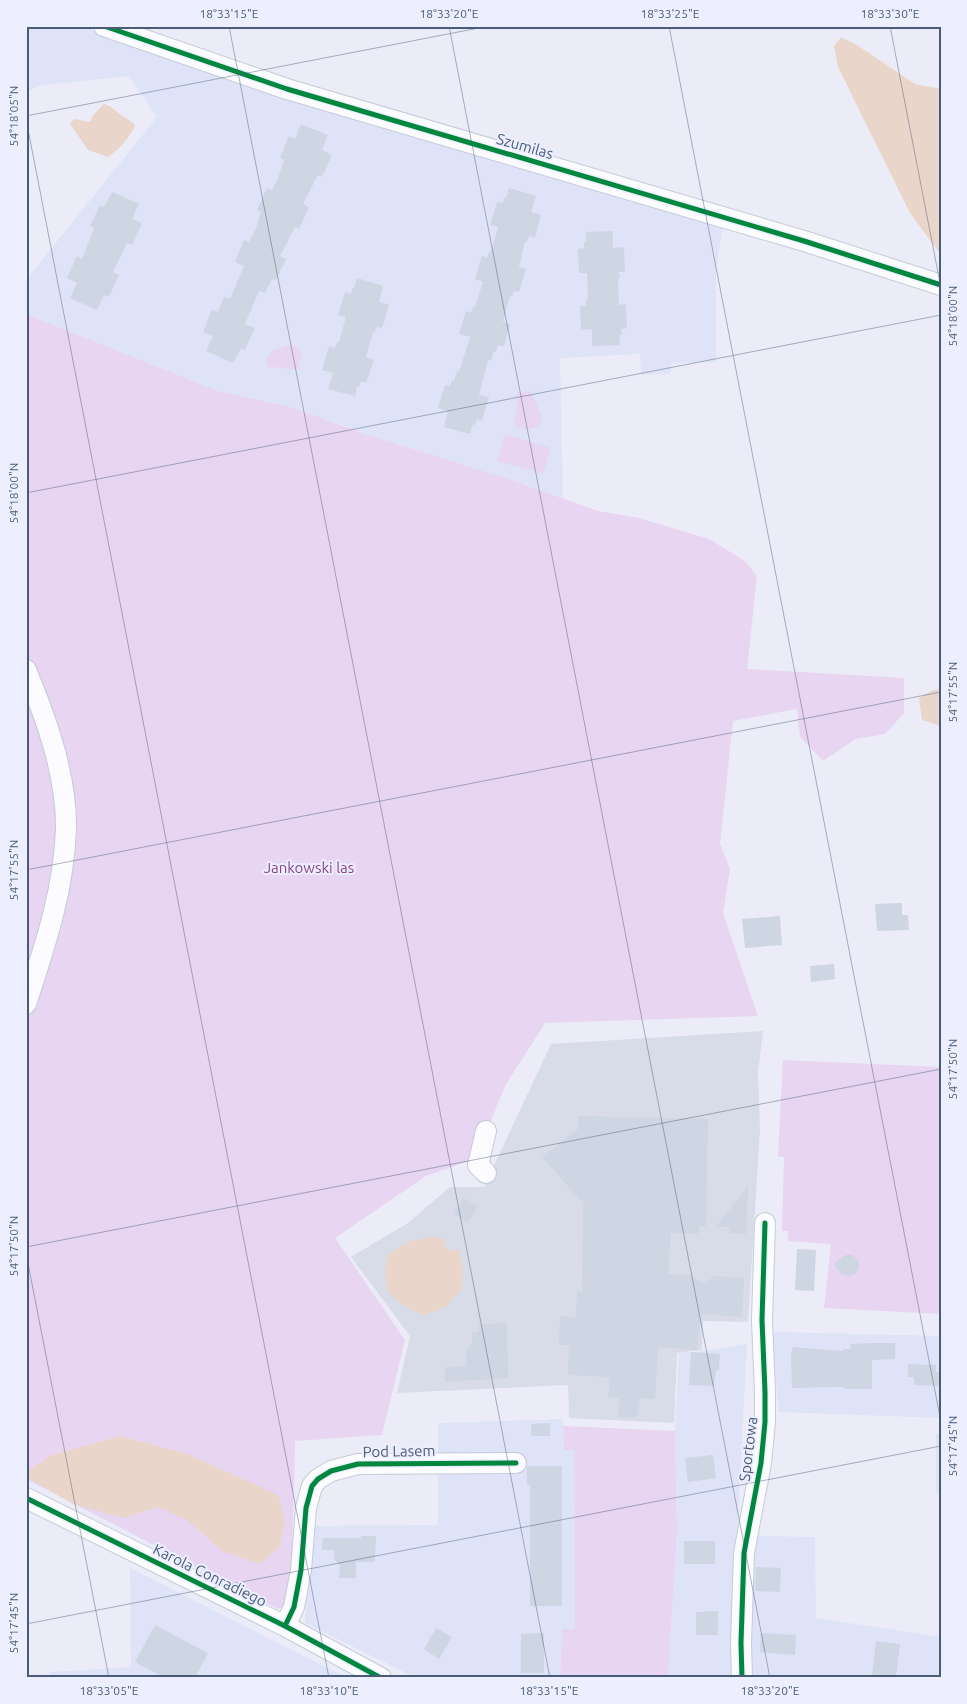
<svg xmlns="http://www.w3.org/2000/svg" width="967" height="1704" font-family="Ubuntu,sans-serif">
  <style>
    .residential { fill: #dfe3f8 }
    .industrial { fill: #d8dce8 }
    .green { fill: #e8d5f2 }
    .water { fill: #ead5ca }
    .building { fill: #ced5e3 }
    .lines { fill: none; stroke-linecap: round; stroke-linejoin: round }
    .minor-casing { stroke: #c5cbd8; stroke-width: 22 }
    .minor { stroke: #fcfcfe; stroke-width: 20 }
    .cycleway-casing { stroke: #edefff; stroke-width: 8 }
    .cycleway { stroke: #00873e; stroke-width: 5 }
    .ticks { fill: none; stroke: #485c79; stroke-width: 1; stroke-opacity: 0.45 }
    .labels { text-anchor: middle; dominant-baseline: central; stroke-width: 4; stroke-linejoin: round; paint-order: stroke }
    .street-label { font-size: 15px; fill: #485c79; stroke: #edefff }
    .park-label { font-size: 15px; fill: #88448c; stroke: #edefff }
    .neatline { fill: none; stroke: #485c79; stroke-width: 2 }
    .ticks-label { font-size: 12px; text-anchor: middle; fill: #485c79 }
  </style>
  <rect width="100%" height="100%" fill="#ebecf8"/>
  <!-- residential -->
  <path class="residential" d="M26 26H83L279 97 723 226 716 269V362L671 363V374L641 375 640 354 560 358 563 498 503 477 365 434 291 407 218 391 26 314V280L157 117 129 76 42 85 26 92Z
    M778 1332 941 1336V1418L779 1412 771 1335Z
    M747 1344 737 1533 736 1678H668L677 1530 675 1431 679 1353 704 1351Z
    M563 1419 564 1449H574L575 1630H562L560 1678H416L305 1623 312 1526 438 1525V1423Z
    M936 1434H941V1493H936Z
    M756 1536 815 1537 816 1618 941 1637V1678H749V1612Z
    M130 1568 347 1678H49V1672L131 1667Z"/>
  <!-- industrial -->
  <path class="industrial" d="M763 1031 758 1072 760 1130 748 1322 703 1321 702 1350 677 1353 674 1423 569 1418 568 1385 397 1393 410 1336 351 1257 408 1223 450 1187H484L551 1044Z"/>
  <!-- green -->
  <path class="green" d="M26 314 218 391 291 407 365 434 503 477 598 511 639 518 709 539 745 561 757 576 747 669 904 678V713L885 734 856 739 823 761 800 737 797 709 733 721 720 844 730 869 723 913 758 1016 545 1023 505 1086 475 1159 426 1176 335 1238 405 1340 382 1435 295 1441 291 1603 278 1609 26 1479Z
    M291 344 299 348 302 355 298 369C288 371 280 365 270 368L267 366 265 362 273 350Z
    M529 391C534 395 535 400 537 405 538 409 541 414 541 417 543 432 524 430 515 427 512 419 517 414 517 406 517 401 516 398 517 393Z
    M505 434 551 448 543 474 497 461Z
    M783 1060 941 1067V1314L824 1308 831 1244 788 1241V1231H782L784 1157H778Z
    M563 1426 675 1431 677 1530 668 1678H560L562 1629H575L574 1450H564Z"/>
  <!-- water -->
  <path class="water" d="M841 37 857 45 915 84 941 89V255L910 213 838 67 834 46Z
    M104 104C112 106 115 111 121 115 127 119 130 120 135 125 131 137 118 150 108 157L88 150 70 124 74 119 90 122 93 115Z
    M941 689V726L922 720 919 698 933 690Z
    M424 1238H443L446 1248 453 1251 459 1249 463 1266 462 1288 446 1307 424 1315C414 1311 394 1302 388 1291 383 1280 386 1265 387 1255L408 1242Z
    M120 1436 187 1454 278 1495 285 1521 279 1548 259 1564 222 1551 187 1520 159 1507 123 1518 73 1504 26 1477V1472L52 1455Z"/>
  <!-- building -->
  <path class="building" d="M301 124 328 135 322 150 332 155 322 177 318 175 303 204 309 207 299 229 295 227 280 256 286 259 276 280 272 279 265 293 259 291 245 324 255 328 245 350 241 348 233 363 206 351 213 336 203 332 212 310 218 312 224 297 230 299 244 266 235 262 244 240 249 242 256 228 261 212 257 210 267 188 272 190 278 178 284 160 280 158 289 136 295 139Z
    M509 188 536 196 531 212 541 215 535 238 529 236 527 242H525L519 267 526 269 519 292 514 291 512 297 510 296 503 322 510 324 504 347 498 345 496 352 494 351 491 361 488 360 479 395 489 397 482 421 477 419 475 425 473 424 470 434 444 427 448 411 438 408 445 385 450 386 452 380 454 381 457 371 459 372 470 337 459 334 466 311 471 313 473 307H475L483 282 475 279 482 256 487 258 489 252H491L498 227 490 225 497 202 503 203 504 197 506 198Z
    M112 192 139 204 132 219 142 223 132 245 127 243 113 272 119 275 109 297 104 295 97 310 70 298 77 283 67 278 77 256 82 259 94 228 90 226 100 205 104 207Z
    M613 231V248L624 247 625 272H619L620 278H618L619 305 626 304 627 328 621 329 622 335H619L620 345 592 346V329L581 330 580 306H586V299H588L587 273H579L578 249 584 248V242H586V232Z
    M357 278 383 286 379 302 389 305 382 328 377 327 375 332H373L366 357 374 360 366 383 361 381 359 387 357 386 355 396 328 389 333 373 322 370 329 346 335 348 337 342H339L346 317 338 315 345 292 351 294 352 288H354Z
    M902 903V915H908L909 930 877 931 875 904Z
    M780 916 782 945 745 948 742 919Z
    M834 964 835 979 811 982 810 966Z
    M578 1116 708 1119 706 1226H699L698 1234 671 1233 668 1274 693 1276 702 1284 715 1276 744 1278 742 1317 701 1314 697 1350 658 1347 655 1399 640 1398 638 1414 634 1418 618 1417 619 1398 608 1397 610 1377 568 1375 569 1345H559L560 1316 576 1317 577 1292H582L583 1203 542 1157 578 1129Z
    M748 1186 746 1234 729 1233 730 1227H716Z
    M464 1198 478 1206 468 1223 454 1214Z
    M797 1249 816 1250 814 1291 795 1290Z
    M845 1255H852L858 1260 859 1268 855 1274 851 1276 842 1275 834 1264Z
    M507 1323 508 1378 445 1382V1367L466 1366V1352L472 1342V1332H479V1324Z
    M873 1343H895V1359L872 1360V1389H844V1387L792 1388 791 1356 793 1347 843 1351V1349H851V1344Z
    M691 1352 720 1354 719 1370H716L714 1386 689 1385Z
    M908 1364 936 1365V1372H941V1386L914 1385V1377H908Z
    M550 1423V1436H531V1424Z
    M713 1455 716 1478 688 1482 685 1458Z
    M527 1466H562V1606H530V1485H527Z
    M361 1536H376L375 1562H356V1578H339L340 1565 334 1559V1550H322L323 1538H361Z
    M684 1541H715V1564H684Z
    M756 1567 781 1568 780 1592 755 1591Z
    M718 1611V1635H696V1612Z
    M155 1625 208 1653 195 1678H165L135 1662Z
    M436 1628 452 1637 439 1659 424 1649Z
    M544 1633V1673H521V1634Z
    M761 1633 796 1635 795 1655 760 1652Z
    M876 1641 900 1644 896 1678 872 1675Z"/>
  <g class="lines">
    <!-- minor casing -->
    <g class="minor-casing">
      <path id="minor" d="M104 26 287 89 804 241 941 285
        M26 670C46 718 67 776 66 829 64 890 45 946 26 1004
        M486 1173 478 1165 486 1131
        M26 1498 285 1626 381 1678
        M285 1626 294 1607 301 1570 306 1508 312 1486 318 1479 331 1471 358 1464 516 1463
        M742 1678 741 1643 744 1553 761 1463 765 1422V1392L762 1320 765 1223"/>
    </g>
    <!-- minor -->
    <use href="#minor" class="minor"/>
    <!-- cycleway casing -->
    <g class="cycleway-casing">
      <path id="cycleway" d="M104 26 287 89 804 241 941 285
        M26 1498 285 1626 381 1678
        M285 1626 294 1607 301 1570 306 1508 312 1486 318 1479 331 1471 358 1464 516 1463
        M742 1678 741 1643 744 1553 761 1463 765 1422V1392L762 1320 765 1223"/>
    </g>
    <!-- cycleway -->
    <use href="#cycleway" class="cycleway"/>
  </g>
  <!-- ticks -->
  <path class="ticks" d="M229 26 550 1678M449 26 770 1678M669 26 941 1422M890 26 941 288M26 116 489 26M26 119 329 1678M26 493 941 315M26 870 941 692M26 1247 941 1069M26 1253 109 1678M26 1624 941 1446"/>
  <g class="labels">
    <!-- street labels -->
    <g class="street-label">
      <text transform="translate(525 146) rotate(16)">Szumilas</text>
      <text transform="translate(748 1449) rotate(-83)">Sportowa</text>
      <text transform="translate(399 1451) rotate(-1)">Pod Lasem</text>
      <text transform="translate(210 1575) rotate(26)">Karola Conradiego</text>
    </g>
    <!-- park labels -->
    <g class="park-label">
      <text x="309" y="867">Jankowski las</text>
    </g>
  </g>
  <!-- border -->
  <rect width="967" height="1704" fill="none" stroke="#edefff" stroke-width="55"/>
  <rect x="28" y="28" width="912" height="1648" class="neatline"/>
  <g class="ticks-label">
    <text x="229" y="18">18°33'15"E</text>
    <text x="449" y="18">18°33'20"E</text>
    <text x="670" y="18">18°33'25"E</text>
    <text x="890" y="18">18°33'30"E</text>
    <text transform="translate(14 116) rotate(-90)" y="4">54°18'05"N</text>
    <text transform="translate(953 316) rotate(-90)" y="4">54°18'00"N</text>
    <text transform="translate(14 493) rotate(-90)" y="4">54°18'00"N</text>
    <text transform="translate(953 692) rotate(-90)" y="4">54°17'55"N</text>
    <text transform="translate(14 870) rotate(-90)" y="4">54°17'55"N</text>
    <text transform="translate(953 1069) rotate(-90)" y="4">54°17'50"N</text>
    <text transform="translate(14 1246) rotate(-90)" y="4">54°17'50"N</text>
    <text transform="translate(953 1446) rotate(-90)" y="4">54°17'45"N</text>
    <text transform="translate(14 1623) rotate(-90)" y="4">54°17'45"N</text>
    <text x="109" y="1695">18°33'05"E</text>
    <text x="329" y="1695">18°33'10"E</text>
    <text x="549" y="1695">18°33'15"E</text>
    <text x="770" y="1695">18°33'20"E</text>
  </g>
</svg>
